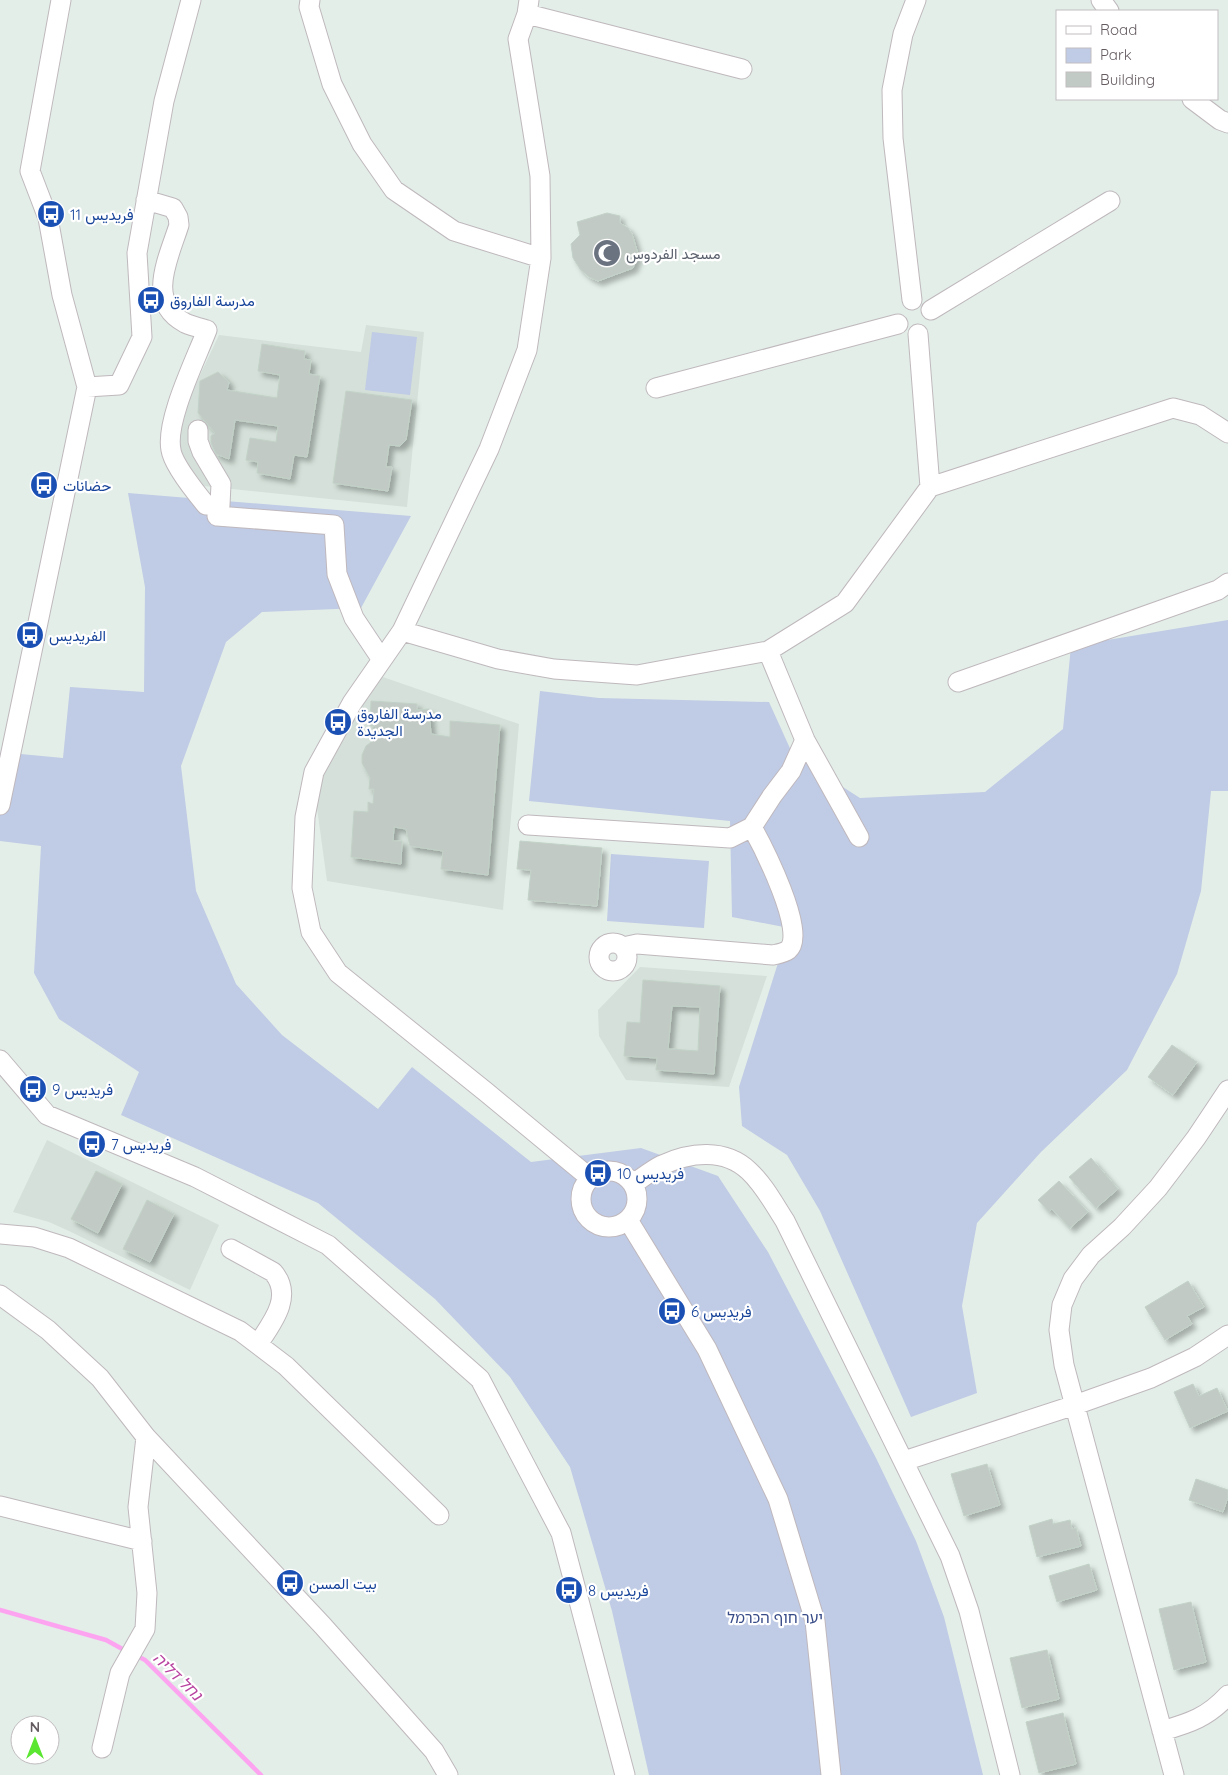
<svg xmlns="http://www.w3.org/2000/svg" width="1228" height="1775" font-family="Quicksand,Vazirmatn,'Noto Sans Hebrew',sans-serif">
  <style>
    .education { fill: #d4e0d9 }
    .green { fill: #c0cbe5 }
    .lines { fill: none; stroke-linecap: round; stroke-linejoin: round }
    .stream { stroke: #fda4f1; stroke-width: 4.5 }
    .building { fill: #c2cac5; stroke: #c2d2c8; fill-rule: evenodd; filter: url(#shadow) }
    .minor-casing { stroke: #bfb8bd; stroke-width: 21 }
    .minor { stroke: #fff; stroke-width: 19 }
    .labels { text-anchor: middle; dominant-baseline: central; stroke-width: 4.5; stroke-linejoin: round; paint-order: stroke }
    .transit-label { font-size: 15px; fill: #164399; stroke: #fff; text-anchor: start }
    .worship-label { font-size: 15px; fill: #5b616d; stroke: #fff; text-anchor: start }
    .park-label { font-size: 15px; fill: #374b87; stroke: #fff }
    .water-label { font-size: 16px; font-style: italic; fill: #b843a0; stroke: #fff }
  </style>
  <defs>
    <filter id="shadow"><feDropShadow dx="4.5" dy="4.5" stdDeviation="2.5" flood-color="#0004"/></filter>
  </defs>
  <rect width="100%" height="100%" fill="#e3eee8"/>
  <!-- education -->
  <path class="education" d="M366 325 424 332 407 507 194 485 176 453 182 413 219 335 361 352Z
    M380 676 519 724 503 910 327 881 317 808V794L327 765 340 736Z
    M640 967 767 976 729 1087 626 1080 599 1036 598 1010Z
    M47 1140 219 1225 190 1290 69 1231 49 1222 13 1212Z"/>
  <!-- green -->
  <path class="green" d="M372 332 417 337 410 395 365 390Z
    M128 493 411 516 361 608 262 612 226 642 181 766 196 891 236 984 282 1035 378 1109 412 1067 531 1162 641 1148 718 1176 768 1252 876 1458 916 1541 944 1617 983 1775H649L612 1611 570 1467 510 1377 435 1299 318 1203 121 1115 139 1072 59 1019 34 973 41 846 0 841V799L10 753 63 758 70 687 144 692 145 587Z
    M1228 620V791H1211L1201 891 1177 974 1127 1070 1041 1152 977 1223 962 1306 977 1393 911 1417 820 1211 787 1155 742 1126 739 1087 789 928 732 917 730 821 529 801 540 691 599 698 769 702 793 755 860 798 985 792 1063 729 1071 646Z
    M611 854 709 861 704 928 607 921Z"/>
  <g class="lines">
    <!-- stream -->
    <path class="stream" d="M0 1610 106 1640 126 1651
      M135 1655 145 1660 261 1775"/>
  </g>
  <!-- building -->
  <path class="building" d="M607 213 620 216V223L628 228 632 234 638 254 633 268 598 281 589 277 580 269 573 258 571 244 580 235 577 222Z
    M262 344 305 351 304 359 311 360 309 374 320 376 307 457 294 455 290 479 257 473 258 462 246 460 250 438 276 442 278 426 235 420 229 459 216 454 211 443V436L215 433 198 413 200 381 218 372 229 382 227 390 277 398 280 375 258 371Z
    M346 391 412 400 406 440 400 446 389 445 386 467H392L388 491 333 483Z
    M371 701 417 704V710L429 709 431 734 450 737V721L500 725 488 875 441 869 443 851 410 846 406 829 394 827 393 841H402L401 864 351 857 354 811 368 812V802L373 804 374 789H369L370 778 362 763V755L366 746 375 739 376 727 370 725Z
    M520 841 602 848 597 906 528 900 531 870 517 869Z
    M643 980 720 986 714 1074 656 1070 657 1058 624 1056 627 1022 640 1023ZM672 1006 700 1007 698 1051 668 1049Z
    M1172 1045 1197 1062 1173 1095 1148 1077Z
    M1091 1158 1118 1189 1096 1208 1069 1177Z
    M96 1171 122 1184 98 1233 71 1219Z
    M1059 1181 1088 1212 1070 1228 1052 1209 1049 1212 1038 1200Z
    M147 1200 174 1214 150 1262 123 1249Z
    M1188 1281 1204 1307 1187 1316 1192 1324 1165 1340 1145 1307Z
    M1193 1384 1199 1396 1217 1388 1228 1411 1190 1428 1174 1392Z
    M987 1464 1000 1505 964 1516 951 1474Z
    M1196 1479 1228 1490V1497L1223 1512 1189 1500Z
    M1052 1519 1053 1524 1070 1520 1072 1529 1076 1528 1081 1546 1037 1557 1029 1526Z
    M1089 1564 1097 1590 1057 1602 1049 1576Z
    M1191 1602 1206 1662 1174 1670 1159 1609Z
    M1047 1650 1059 1699 1022 1708 1010 1658Z
    M1063 1713 1076 1764 1039 1773 1026 1722Z"/>
  <g class="lines">
    <!-- minor casing -->
    <g class="minor-casing">
      <path id="minor" d="M61 0 30 171 48 218 62 295 87 387 119 385 142 337 137 253 164 101 191 0
        M310 0 309 7 332 84 362 144 394 190 454 231 541 258
        M529 0 527 14 518 39 540 176 541 258 527 350 489 449 402 631 352 703 314 772 305 817 302 888 311 932 338 973 486 1092 590 1178
        M1101 0 1109 11
        M527 14 742 69
        M1192 99 1220 120 1228 123
        M146 200 173 208 178 217 179 225C169 257 145 302 185 323 192 326 200 328 207 330 196 359 165 421 171 450 173 464 196 493 206 505H220L221 484 202 452 198 441V430
        M912 300 893 138 892 90 903 34 916 0
        M931 310 1110 201
        M656 388 898 324
        M930 487 1173 408 1200 415 1228 433
        M220 505 217 516 334 525 337 574 354 618 382 660
        M402 631 498 659 554 669 637 675 768 651 845 603 930 487 918 334
        M768 651 805 740 859 837
        M958 682 1218 590 1228 583
        M0 805 87 387
        M528 825 730 838 752 827 772 796 791 771 805 740
        M599 957a14 14 0 1 1 28 0a14 14 0 1 1-28 0Z
        M623 947 637 944 773 955C777 954 784 953 788 950 808 934 762 845 752 827
        M0 1060 47 1115 195 1177 328 1245 480 1379 561 1533 625 1775
        M581 1199a28 28 0 1 1 56 0a28 28 0 1 1-56 0Z
        M633 1184C642 1178 652 1170 662 1165 690 1152 725 1148 749 1171 764 1185 774 1204 785 1221L950 1556 969 1611 1010 1775
        M628 1220 707 1349 778 1499 815 1621 831 1775
        M0 1234 34 1237 69 1248 240 1331 286 1366 439 1515
        M231 1249 273 1272C294 1296 272 1323 258 1344
        M0 1295 48 1330 100 1378 146 1437 323 1626 434 1751 448 1775
        M904 1461 1075 1405 1151 1378 1195 1357 1228 1335
        M0 1506 142 1541
        M1162 1731C1190 1723 1208 1717 1228 1695
        M102 1748 120 1673 145 1629 147 1593 138 1507 146 1437
        M1174 1775 1064 1365 1059 1330 1062 1305 1073 1279 1091 1255 1122 1227 1158 1188 1196 1138 1228 1090"/>
    </g>
    <!-- minor -->
    <use href="#minor" class="minor"/>
  </g>
  <!-- icons -->
  <defs>
    <g id="bus-disc" transform="scale(1.4375)"><circle r="9.5" fill="#1a4fb4" stroke="#fff"/><path d="M-5-6H5V4H4V6H2V4H-2V6H-4V4H-5ZM-3.5-4V0h7V-4ZM-3.5 1.2v1.5H-2V1.2ZM2 1.2v1.5H3.5V1.2Z" fill="#fff"/></g>
    <g id="mosque-disc" transform="scale(1.4375)"><circle r="9.5" fill="#6b7280" stroke="#fff"/><path d="M3.5-4.9A6 6 0 1 0 3.5 4.9A5 5 0 1 1 3.5-4.9Z" fill="#fff"/></g>
  </defs>
  <g fill-rule="evenodd">
    <use href="#bus-disc" x="51" y="214"/>
    <use href="#mosque-disc" x="607" y="253"/>
    <use href="#bus-disc" x="151" y="300"/>
    <use href="#bus-disc" x="44" y="485"/>
    <use href="#bus-disc" x="30" y="635"/>
    <use href="#bus-disc" x="338" y="722"/>
    <use href="#bus-disc" x="33" y="1089"/>
    <use href="#bus-disc" x="92" y="1144"/>
    <use href="#bus-disc" x="598" y="1173"/>
    <use href="#bus-disc" x="672" y="1311"/>
    <use href="#bus-disc" x="290" y="1583"/>
    <use href="#bus-disc" x="569" y="1590"/>
  </g>
  <g class="labels">
    <!-- transit labels -->
    <g class="transit-label">
      <text x="70" y="214">فريديس 11</text>
      <text x="170" y="300">مدرسة الفاروق</text>
      <text x="63" y="485">حضانات</text>
      <text x="49" y="635">الفريديس</text>
      <text x="357" y="713">مدرسة الفاروق<tspan x="357" dy="17">الجديدة</tspan></text>
      <text x="52" y="1089">فريديس 9</text>
      <text x="111" y="1144">فريديس 7</text>
      <text x="617" y="1173">فريديس 10</text>
      <text x="691" y="1311">فريديس 6</text>
      <text x="309" y="1583">بيت المسن</text>
      <text x="588" y="1590">فريديس 8</text>
    </g>
    <!-- worship labels -->
    <g class="worship-label">
      <text x="626" y="253">مسجد الفردوس</text>
    </g>
    <!-- park labels -->
    <g class="park-label">
      <text x="775" y="1617">יער חוף הכרמל</text>
    </g>
    <!-- water labels -->
    <g class="water-label">
      <text transform="translate(178 1676) rotate(44)">נחל דליה</text>
    </g>
  </g>
  <!-- legend -->
  <rect x="1056" y="10" width="162" height="90" fill="#ffffff" stroke="#c1bdc0"/>
  <rect x="1066" y="26" width="25" height="8" fill="#ffffff" stroke="#c1bdc0"/>
  <text x="1100" y="35" font-size="15" fill="#645b61">Road</text>
  <rect x="1066" y="48" width="25" height="15" fill="#c0cbe5" stroke="#c1bdc0"/>
  <text x="1100" y="60" font-size="15" fill="#645b61">Park</text>
  <rect x="1066" y="72" width="25" height="15" fill="#c2cac5" stroke="#c1bdc0"/>
  <text x="1100" y="85" font-size="15" fill="#645b61">Building</text>
  <!-- north arrow -->
  <g transform="translate(35 1740)"><circle r="24" fill="#ffffff" stroke="#c1bdc0"/>
  <path d="M0-4L9 19L0 12L-9 19Z" fill="#5ae631"/>
  <text y="-8" font-size="14" font-weight="bold" text-anchor="middle" fill="#645b61">N</text>
  </g>
</svg>
